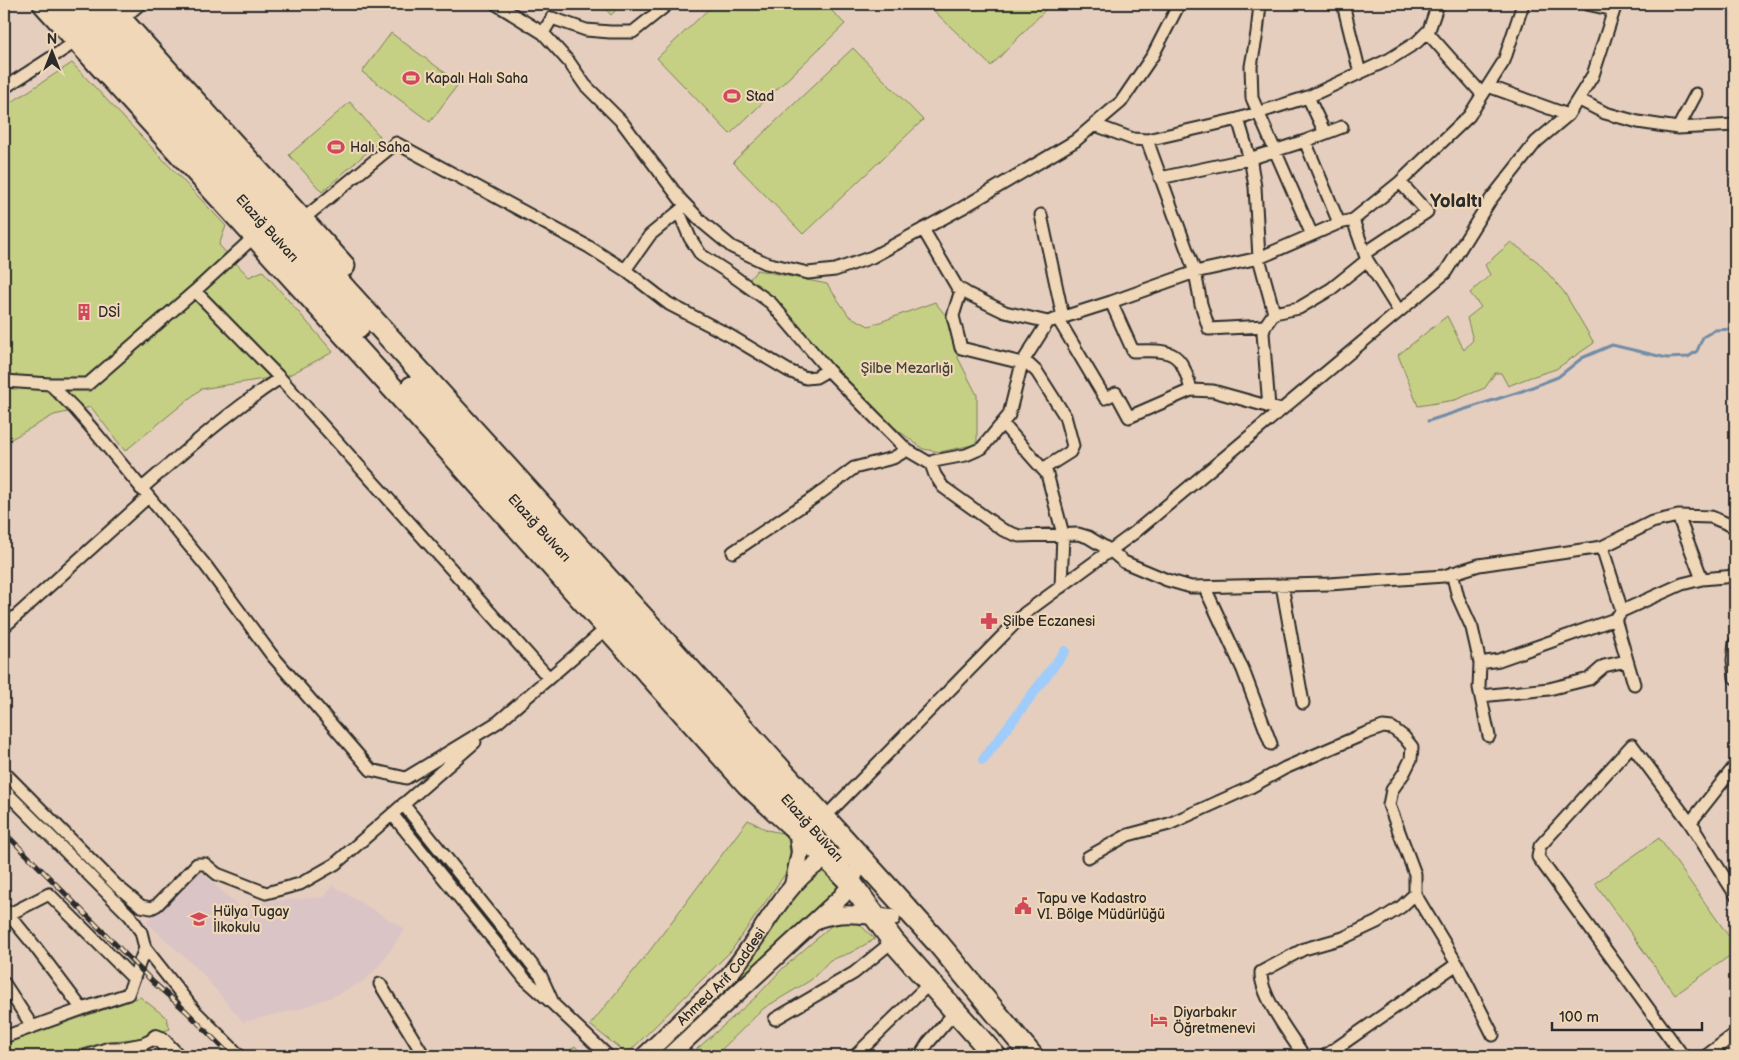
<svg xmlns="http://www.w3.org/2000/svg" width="1739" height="1060" font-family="'Balsamiq Sans',sans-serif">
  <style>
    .built { fill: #dbc4c6 }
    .green { fill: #c5d084; stroke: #787e58 }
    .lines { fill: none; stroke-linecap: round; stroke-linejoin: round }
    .stream { stroke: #718ca7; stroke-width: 3 }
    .canal { stroke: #9fccfa; stroke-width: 10 }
    .street-casing { stroke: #2b2b2b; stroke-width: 15 }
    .secondary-casing { stroke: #2b2b2b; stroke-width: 20 }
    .highway-casing { stroke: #2b2b2b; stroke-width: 25 }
    .street { stroke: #efd7b7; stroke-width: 11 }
    .secondary { stroke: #efd7b7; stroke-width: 16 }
    .highway { stroke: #efd7b7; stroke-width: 21 }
    .rail-casing { stroke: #2b2b2b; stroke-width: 5 }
    .rail { stroke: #efd7b7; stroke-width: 3; stroke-dasharray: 9; stroke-linecap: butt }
    .labels { text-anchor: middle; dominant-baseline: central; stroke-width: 4.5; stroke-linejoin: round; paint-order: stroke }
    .poi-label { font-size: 14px; fill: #2b2b2b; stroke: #efd7b7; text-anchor: start }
    .street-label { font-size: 14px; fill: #2b2b2b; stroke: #efd7b7 }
    .park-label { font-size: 14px; fill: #424438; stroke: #efd7b7 }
    .district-label { font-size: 19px; font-weight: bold; fill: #2b2b2b; stroke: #efd7b7 }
  </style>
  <rect width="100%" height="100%" fill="#e6cebe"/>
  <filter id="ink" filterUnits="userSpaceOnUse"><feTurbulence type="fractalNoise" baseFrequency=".02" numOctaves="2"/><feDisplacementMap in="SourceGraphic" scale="10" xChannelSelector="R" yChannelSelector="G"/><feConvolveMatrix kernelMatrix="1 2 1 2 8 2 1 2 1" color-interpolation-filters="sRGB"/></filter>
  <g filter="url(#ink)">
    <!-- built -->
    <path class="built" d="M199 869 242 910 249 903 324 897 332 885 405 929 379 966 365 980 337 995 299 1009 243 1022 199 970 146 922Z"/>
    <!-- green -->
    <path class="green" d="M601 4H622L611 15Z
      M714 4H825L845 24 730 134 657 58Z
      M927 4H1051L991 66Z
      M391 33 459 83 430 122 362 72Z
      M853 48 923 120 803 234 733 162Z
      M72 63 226 226 219 245 249 277 263 271 333 352 289 375 201 389 125 451 91 407 54 415 4 443V107Z
      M350 102 382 139 322 192 289 155Z
      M1511 242 1538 262 1564 292 1594 343 1556 369 1528 378 1508 386 1501 373H1495L1485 388 1455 400 1418 406 1398 355 1447 316 1464 350 1473 340 1467 318 1481 307 1470 293 1490 275 1485 265Z
      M757 270 827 284 849 316 869 326 935 302 946 316 958 358 977 395V444L940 452 923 449 895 428 749 280Z
      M748 820 767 830 787 834 790 852V867L731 951 627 1054 590 1025 648 953Z
      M1659 838 1735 945V952L1675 995 1595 883Z
      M823 867 841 887 662 1056H656L739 977 801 883Z
      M844 923H858L875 939 850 953 830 960 811 980 764 1008 715 1056H689L757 996 782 969 823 933 831 926Z
      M140 997 166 1017 170 1029 140 1038 105 1042 59 1056H4V1044Z
      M575 1046 584 1056H564Z"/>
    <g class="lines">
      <!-- stream -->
      <path class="stream" d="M1428 421 1522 391 1558 377 1582 358 1612 345 1667 358 1688 357 1697 351 1703 337 1715 330 1735 329"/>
      <!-- canal -->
      <path class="canal" d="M983 760 1065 651"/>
      <!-- street casing -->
      <g class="street-casing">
        <path id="street" d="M496 4 543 33 552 18 586 30 610 32H633L668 4
          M1260 4 1257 33 1251 66 1252 98 1312 235
          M1343 4 1360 73
          M1587 4 1614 10
          M121 20 140 4
          M1427 32 1482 94
          M543 33 569 62 585 85 622 122 680 199 703 223 732 247 766 263 808 273 835 270 872 257 962 208 1075 141 1121 102 1153 55 1176 10 1177 4
          M1488 86 1568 115
          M4 88 77 41
          M1308 97 1325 133
          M1578 99 1605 113 1638 122 1678 128 1735 125
          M1238 119 1251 163 1255 187 1259 258 1274 313
          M1095 125 1133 139 1147 140 1238 119 1308 97 1390 59 1417 42 1429 30 1438 4
          M1678 128 1696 94
          M1147 140 1195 272 1201 304 1209 329 1265 326
          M1305 141 1339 223
          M1160 178 1249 159 1305 141 1342 127
          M679 212 690 238 701 255 729 273 771 303 828 370 907 450 931 464
          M1041 215 1063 317
          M303 219 396 143 589 247 625 270 669 304 727 334 789 371 806 378 816 377 828 370
          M1353 220 1367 260 1399 311
          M923 229 957 287 968 294 1005 312 1048 322 1111 302 1195 272 1259 258 1339 223 1353 220 1400 182 1469 116 1504 61 1523 4
          M1365 253 1427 212 1400 182
          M625 270 650 235 683 208
          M961 290 953 316 961 348 1022 363
          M195 291 280 378 549 678
          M1111 302 1133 351C1172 350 1181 350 1191 390
          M1058 319 1105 398 1116 393 1129 417 1191 390 1213 391 1281 410
          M1048 322 1022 363 1009 415 982 448 966 455 934 461 931 464 935 475 943 487 1003 530 1019 536 1078 534 1088 537 1111 551 1124 562 1167 580 1191 587 1329 584 1444 576 1479 565 1602 547 1652 522 1678 516 1711 517 1735 527
          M1024 360 1037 372 1065 416 1073 446 1070 452 1043 469
          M4 381 50 384H88L195 291 255 236
          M50 384 75 409 95 432 206 566 271 654 371 770 406 778 498 722 608 627
          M1269 407 1263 333 1265 326 1274 313 1299 308 1331 289 1367 260
          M1002 423 1047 474 1063 534 1061 587
          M141 489C186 450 230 411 280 378
          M1678 516 1702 579
          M1602 547 1622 611
          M733 552 815 497 854 468 893 458 907 450
          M1452 573 1458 597 1472 628 1480 663 1479 688 1489 736
          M1282 585 1303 703
          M1205 588 1243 670 1271 744
          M1615 619 1634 684
          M4 627 148 497
          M1735 643 1733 660 1735 678
          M1480 663 1499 660 1615 619 1622 611 1682 584 1702 579 1735 576
          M1481 696 1549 689 1589 679 1604 666 1626 661
          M4 772 117 886 141 906 151 908 157 905 197 864H205L217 874 266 893 300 884 335 864 475 742
          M4 790 130 916 141 932 145 948 128 994 82 1009 4 1037
          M833 809 1025 613 1134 533 1445 273 1491 199 1536 142 1568 115 1593 75 1614 10V4
          M392 814 525 979 554 1005 541 976 403 804
          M1695 828 1690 823 1735 766
          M1088 857 1128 835 1169 824 1249 788 1285 768 1364 734 1383 727 1392 728 1404 737 1412 747 1411 759 1404 773 1392 790 1389 805 1415 874V894
          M5 910 33 944 82 1009
          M4 917 49 894 134 979
          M145 948 194 1010 240 1056
          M4 983 32 1026
          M380 984 424 1056
          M554 1005 608 1056
          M775 1019 854 973 893 941
          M86 1056 109 1048H122L143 1044 156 1038
          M855 1056 930 983
          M920 1056 928 1043 955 1012
          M1304 1056C1291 1036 1260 996 1261 972L1304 949 1343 938 1377 922 1401 907 1415 894 1457 964 1493 1035
          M1325 1056 1457 964
          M1683 1056 1538 857 1540 846 1632 745 1690 823 1735 894
          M1706 1056 1735 1034"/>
      </g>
      <!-- secondary casing -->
      <g class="secondary-casing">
        <g id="secondary">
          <path d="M793 885 800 852 797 830"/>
          <path d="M819 919C846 910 865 916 892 918"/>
          <path d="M156 1038 161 1040 176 1056"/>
          <path id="s1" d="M644 1056C662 1039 681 1021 699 1003 708 995 718 986 727 977 757 943 781 888 817 864 830 855 848 857 862 860L854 875 852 884 841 897 669 1056"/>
        </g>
      </g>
      <!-- highway casing -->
      <g class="highway-casing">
        <g id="highway">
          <path d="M44 4 398 394 747 784 828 859 850 882 893 941 995 1056"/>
          <path id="s2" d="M65 4 358 328"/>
          <path d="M87 4 937 942 1032 1056"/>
          <path d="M116 14 344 266"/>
          <path id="s3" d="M412 387 809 824"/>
        </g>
      </g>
      <!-- street -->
      <use href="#street" class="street"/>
      <!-- secondary -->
      <use href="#secondary" class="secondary"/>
      <!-- highway -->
      <use href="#highway" class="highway"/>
      <!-- rail casing -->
      <g class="rail-casing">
        <path id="rail" d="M4 832 154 983 186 1011 231 1056"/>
      </g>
      <!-- rail -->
      <use href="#rail" class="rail"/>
    </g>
  </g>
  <!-- icons -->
  <defs>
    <g id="stadium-bare" transform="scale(1.35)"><path d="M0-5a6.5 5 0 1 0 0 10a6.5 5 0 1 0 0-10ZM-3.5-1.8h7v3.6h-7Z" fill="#d1495b" stroke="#efd7b7" stroke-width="2.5" paint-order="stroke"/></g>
    <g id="building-bare" transform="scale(1.35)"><path d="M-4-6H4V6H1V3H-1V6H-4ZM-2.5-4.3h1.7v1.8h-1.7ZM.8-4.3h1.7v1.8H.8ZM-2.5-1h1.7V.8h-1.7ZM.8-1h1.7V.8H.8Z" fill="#d1495b" stroke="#efd7b7" stroke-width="2.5" paint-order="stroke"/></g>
    <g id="pharmacy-bare" transform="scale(1.35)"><path d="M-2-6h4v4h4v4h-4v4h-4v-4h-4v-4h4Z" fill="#d1495b" stroke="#efd7b7" stroke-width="2.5" paint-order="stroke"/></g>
    <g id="civic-bare" transform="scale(1.35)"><path d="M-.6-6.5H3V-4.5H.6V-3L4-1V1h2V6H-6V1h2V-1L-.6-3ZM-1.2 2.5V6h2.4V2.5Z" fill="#d1495b" stroke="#efd7b7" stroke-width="2.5" paint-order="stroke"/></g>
    <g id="school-bare" transform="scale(1.35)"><path d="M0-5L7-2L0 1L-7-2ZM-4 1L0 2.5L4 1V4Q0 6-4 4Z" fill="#d1495b" stroke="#efd7b7" stroke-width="2.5" paint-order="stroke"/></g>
    <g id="hotel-bare" transform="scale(1.35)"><path d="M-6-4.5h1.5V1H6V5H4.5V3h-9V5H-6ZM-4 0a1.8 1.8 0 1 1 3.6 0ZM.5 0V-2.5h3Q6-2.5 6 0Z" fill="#d1495b" stroke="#efd7b7" stroke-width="2.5" paint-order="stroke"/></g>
  </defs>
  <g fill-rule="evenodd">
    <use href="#stadium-bare" x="411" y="78"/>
    <use href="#stadium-bare" x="732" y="96"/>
    <use href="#stadium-bare" x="336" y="147"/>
    <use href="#building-bare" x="84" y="312"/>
    <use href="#pharmacy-bare" x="989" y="621"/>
    <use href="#civic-bare" x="1023" y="906"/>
    <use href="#school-bare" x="199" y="919"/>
    <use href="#hotel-bare" x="1159" y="1020"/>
  </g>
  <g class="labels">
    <!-- poi labels -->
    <g class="poi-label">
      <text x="425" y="78">Kapalı Halı Saha</text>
      <text x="746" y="96">Stad</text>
      <text x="350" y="147">Halı Saha</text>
      <text x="98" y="312">DSİ</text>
      <text x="1003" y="621">Şilbe Eczanesi</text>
      <text x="1037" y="898">Tapu ve Kadastro<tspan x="1037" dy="16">VI. Bölge Müdürlüğü</tspan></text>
      <text x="213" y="911">Hülya Tugay<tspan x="213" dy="16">İlkokulu</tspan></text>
      <text x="1173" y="1012">Diyarbakır<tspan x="1173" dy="16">Öğretmenevi</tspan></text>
    </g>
    <!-- street labels -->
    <g class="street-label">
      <text stroke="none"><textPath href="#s2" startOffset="302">Elazığ Bulvarı</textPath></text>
      <text stroke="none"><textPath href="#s3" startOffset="190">Elazığ Bulvarı</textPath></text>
      <text transform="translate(812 828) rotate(48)">Elazığ Bulvarı</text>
      <text stroke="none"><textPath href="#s1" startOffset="111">Ahmed Arif Caddesi</textPath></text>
    </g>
    <!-- park labels -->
    <g class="park-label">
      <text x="907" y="368">Şilbe Mezarlığı</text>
    </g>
    <!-- district labels -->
    <g class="district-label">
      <text x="1456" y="201">Yolaltı</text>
    </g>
  </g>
  <!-- margin -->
  <rect width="1739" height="1060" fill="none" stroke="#efd7b7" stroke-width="20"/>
  <rect x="10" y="10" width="1719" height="1040" fill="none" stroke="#2b2b2b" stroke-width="2" filter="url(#ink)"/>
  <!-- north arrow -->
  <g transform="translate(52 52)" stroke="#efd7b7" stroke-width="4" paint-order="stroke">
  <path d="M0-4L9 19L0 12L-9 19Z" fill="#2b2b2b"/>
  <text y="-8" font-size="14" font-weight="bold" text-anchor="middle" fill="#2b2b2b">N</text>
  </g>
  <!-- scale -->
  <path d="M1552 1022v8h150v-8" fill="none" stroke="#2b2b2b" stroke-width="2.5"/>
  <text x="1559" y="1022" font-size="15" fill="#2b2b2b" stroke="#efd7b7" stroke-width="4" paint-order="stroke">100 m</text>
</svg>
